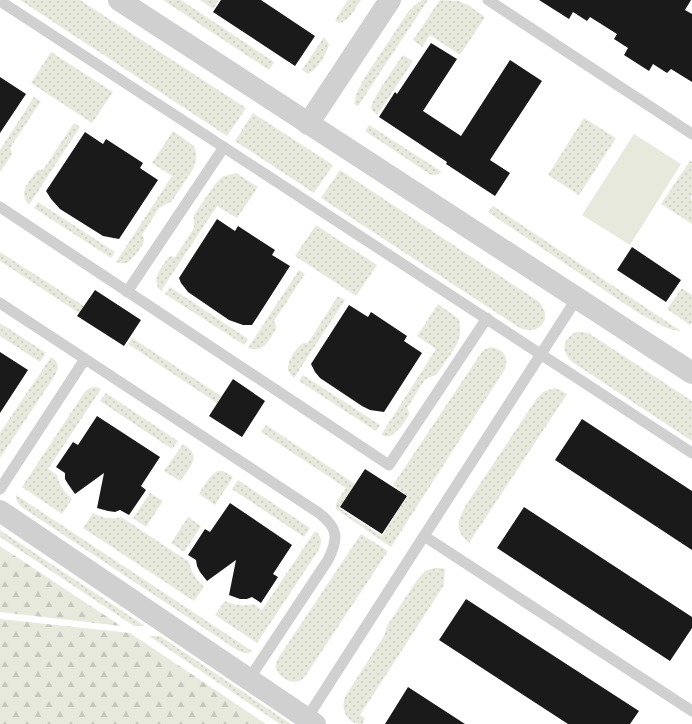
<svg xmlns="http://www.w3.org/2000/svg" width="692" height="724" font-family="Inter,sans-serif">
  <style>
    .green { fill: url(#green-dots) }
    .forest { fill: url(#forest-firs) }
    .pitch { fill: #e6e9dc }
    .building { fill: #1a1a1a }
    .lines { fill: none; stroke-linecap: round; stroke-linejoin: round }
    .lane { stroke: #d0d0d0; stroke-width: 11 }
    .street { stroke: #d0d0d0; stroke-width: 22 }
  </style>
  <defs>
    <pattern id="green-dots" width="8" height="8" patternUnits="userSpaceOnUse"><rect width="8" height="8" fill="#e6e9dc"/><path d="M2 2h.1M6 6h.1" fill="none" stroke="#c6c8bd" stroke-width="1.8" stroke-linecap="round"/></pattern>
    <pattern id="forest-firs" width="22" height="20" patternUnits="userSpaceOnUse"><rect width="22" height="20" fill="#e6e9dc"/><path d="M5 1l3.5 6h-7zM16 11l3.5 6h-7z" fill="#c6c8bd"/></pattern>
  </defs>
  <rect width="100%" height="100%" fill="#fff"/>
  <!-- green -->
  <path class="green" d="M20 0H80L246 108 227 136Z
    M163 0H181L274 62 269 70Z
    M200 0H219L213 9Z
    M348 0H361C355 8 350 21 339 23L335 20Z
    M422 0H428L358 106 354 104 357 92 365 77 408 12 416 4Z
    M440 0 459 1 468 5 485 17 460 55 430 35 422 47 413 40Z
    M324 37 329 44C327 54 317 70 308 74L302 70Z
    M51 52 113 92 92 123 31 83Z
    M403 55 413 61 377 115C375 113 372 110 371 108 370 102 398 62 403 55Z
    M34 97 41 101 10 148 12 153 11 156 0 172V150Z
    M253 113 333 165 314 193 235 141Z
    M584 118 616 138 579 195 548 175Z
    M74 123 80 127 29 205C18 192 28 183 36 172L38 170H43Z
    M369 125 442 172 435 175H431L365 131Z
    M173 131 194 146 196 153V160L193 169 172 201 159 208 142 235C143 237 144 238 144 241 143 246 133 259 128 262 124 264 120 263 116 262L172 176 152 163Z
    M690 161 692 162V194L691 198 692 203V224L661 204Z
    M340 170 538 301C554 317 541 336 520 328L321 198Z
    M236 173 258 187 237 218 217 206 161 291C150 280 161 268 168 258L170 256 175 257 193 230 194 228V215L215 184 222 177Z
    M38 202 115 252 111 258 34 208Z
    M493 206 681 331C662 332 609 293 591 281 557 258 522 235 488 212Z
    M316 225 377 265 356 296 295 256Z
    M0 252 84 306 79 313 0 261Z
    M299 270 305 274 274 321 276 326V329C269 340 264 354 248 348Z
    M170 287 248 339 244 345 165 294Z
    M682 288 692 295V322L690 325 667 309Z
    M338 296 345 300 294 378C291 375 289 373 288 370 287 363 296 347 302 344 304 342 305 343 308 343Z
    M438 304 459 319C460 325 461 332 459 338 457 347 443 365 437 374 433 377 427 377 424 381L407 408C408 410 409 411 409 414 407 420 396 434 390 436 387 437 384 436 381 435L436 349 417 336Z
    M0 323 46 353 40 362 0 336Z
    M576 332H583L590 334 692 401V441L572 362C561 351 562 340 576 332Z
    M132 338 221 396 217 403 128 344Z
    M491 347C504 350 509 356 505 369L391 547 336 509C334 502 343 494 346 488L261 432 266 425 355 484 339 508 382 536 408 496 393 485 481 353 485 349Z
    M51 357C60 363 59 368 54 377L0 458V433Z
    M303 375 380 425 376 431 299 381Z
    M93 387H97L101 389 48 469 57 475C59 486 64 491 72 499L62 514 22 487 84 393 88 389Z
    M555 388 560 390 567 394 469 543C454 529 457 522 466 505L537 398 543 392Z
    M106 393 178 441 172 449 100 401Z
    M183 444C203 456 190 467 180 481L164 471Z
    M218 471H223L233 477 215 505 199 494C204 486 209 476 218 471Z
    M238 480 310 528 304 537 232 489Z
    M150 493 163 501 146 527 133 518Z
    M16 495 252 651C247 655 243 653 237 650L23 508C18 504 16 501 16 495Z
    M93 513C103 518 111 520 121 517L189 562C191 572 196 579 204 587L194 601 83 528Z
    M188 517 201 526 184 552 171 543Z
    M0 530 145 626H134L0 537Z
    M315 531C323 537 322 543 318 551L257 643 215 615 225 601C235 605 243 607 253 604L262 610Z
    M361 534 388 551 306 675C304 677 303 679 301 680 291 686 274 675 276 663 277 661 278 659 279 657Z
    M434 568H438L445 569 444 585 360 715 365 718 362 724C350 724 341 713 344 701 344 698 346 695 348 692L384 636 387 626 417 580 425 571Z
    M149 636H160L291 724H280Z"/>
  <!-- forest -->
  <path class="forest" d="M0 546 121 626 0 612Z
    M0 619 130 633 266 724H0Z"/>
  <!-- pitch -->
  <path class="pitch" d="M634 134 681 164 630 245 582 215Z"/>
  <!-- building -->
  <path class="building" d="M221 0H261L315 36 295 66 213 12Z
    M539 0H691L685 10 692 14V82L671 69 667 73 653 64 649 71 624 55 628 48 614 39 617 34 590 17 587 21 573 12 569 19Z
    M431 43 457 59 423 111 461 136 510 60 542 81 490 160 510 173 495 196 446 164 447 162 379 117 395 92 397 94Z
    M0 77 26 94 0 133Z
    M85 132 103 144 106 139 143 163 140 168 158 180 119 239 103 236 60 209 51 199 46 191Z
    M217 219 235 231 238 226 275 250 272 255 290 266 252 325H243L229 320 188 292 181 283 179 278Z
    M632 247 681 280 666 302 617 270Z
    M95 290 141 320 124 346 77 316Z
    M349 305 368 317 371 312 407 336 404 341 422 353 384 412 370 410 362 406 320 378 315 372 311 364Z
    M0 352 28 370 0 413Z
    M233 379 265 401 242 437 209 416Z
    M97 416 160 457 141 486 146 490 129 515 120 510 115 512 108 511 97 508 104 473 75 494 68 484 65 479V473L56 467 73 442 78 445Z
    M582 419 692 491V550L555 460Z
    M365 469 407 496 382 534 340 507Z
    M230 503 292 545 273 574 278 577 261 603 252 597 247 599H240L229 595 236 560 207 581 200 572 197 566 196 560 188 555 205 529 210 532Z
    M524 507 692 617V628L670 661 497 548Z
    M466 599 639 711 630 724H568L439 640Z
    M408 687 465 724H385Z"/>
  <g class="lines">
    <!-- lane -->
    <path class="lane" d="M488 0 692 134
      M0 1 692 453
      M0 207 389 465 487 318
      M127 292 224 147
      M0 303 319 513C338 528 339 538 328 560L249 679
      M0 489 85 359
      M424 536 692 711
      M307 718 577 298"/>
    <!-- street -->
    <path class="street" d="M119 0 692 373
      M308 124 390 0
      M0 511 315 724"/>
  </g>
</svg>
